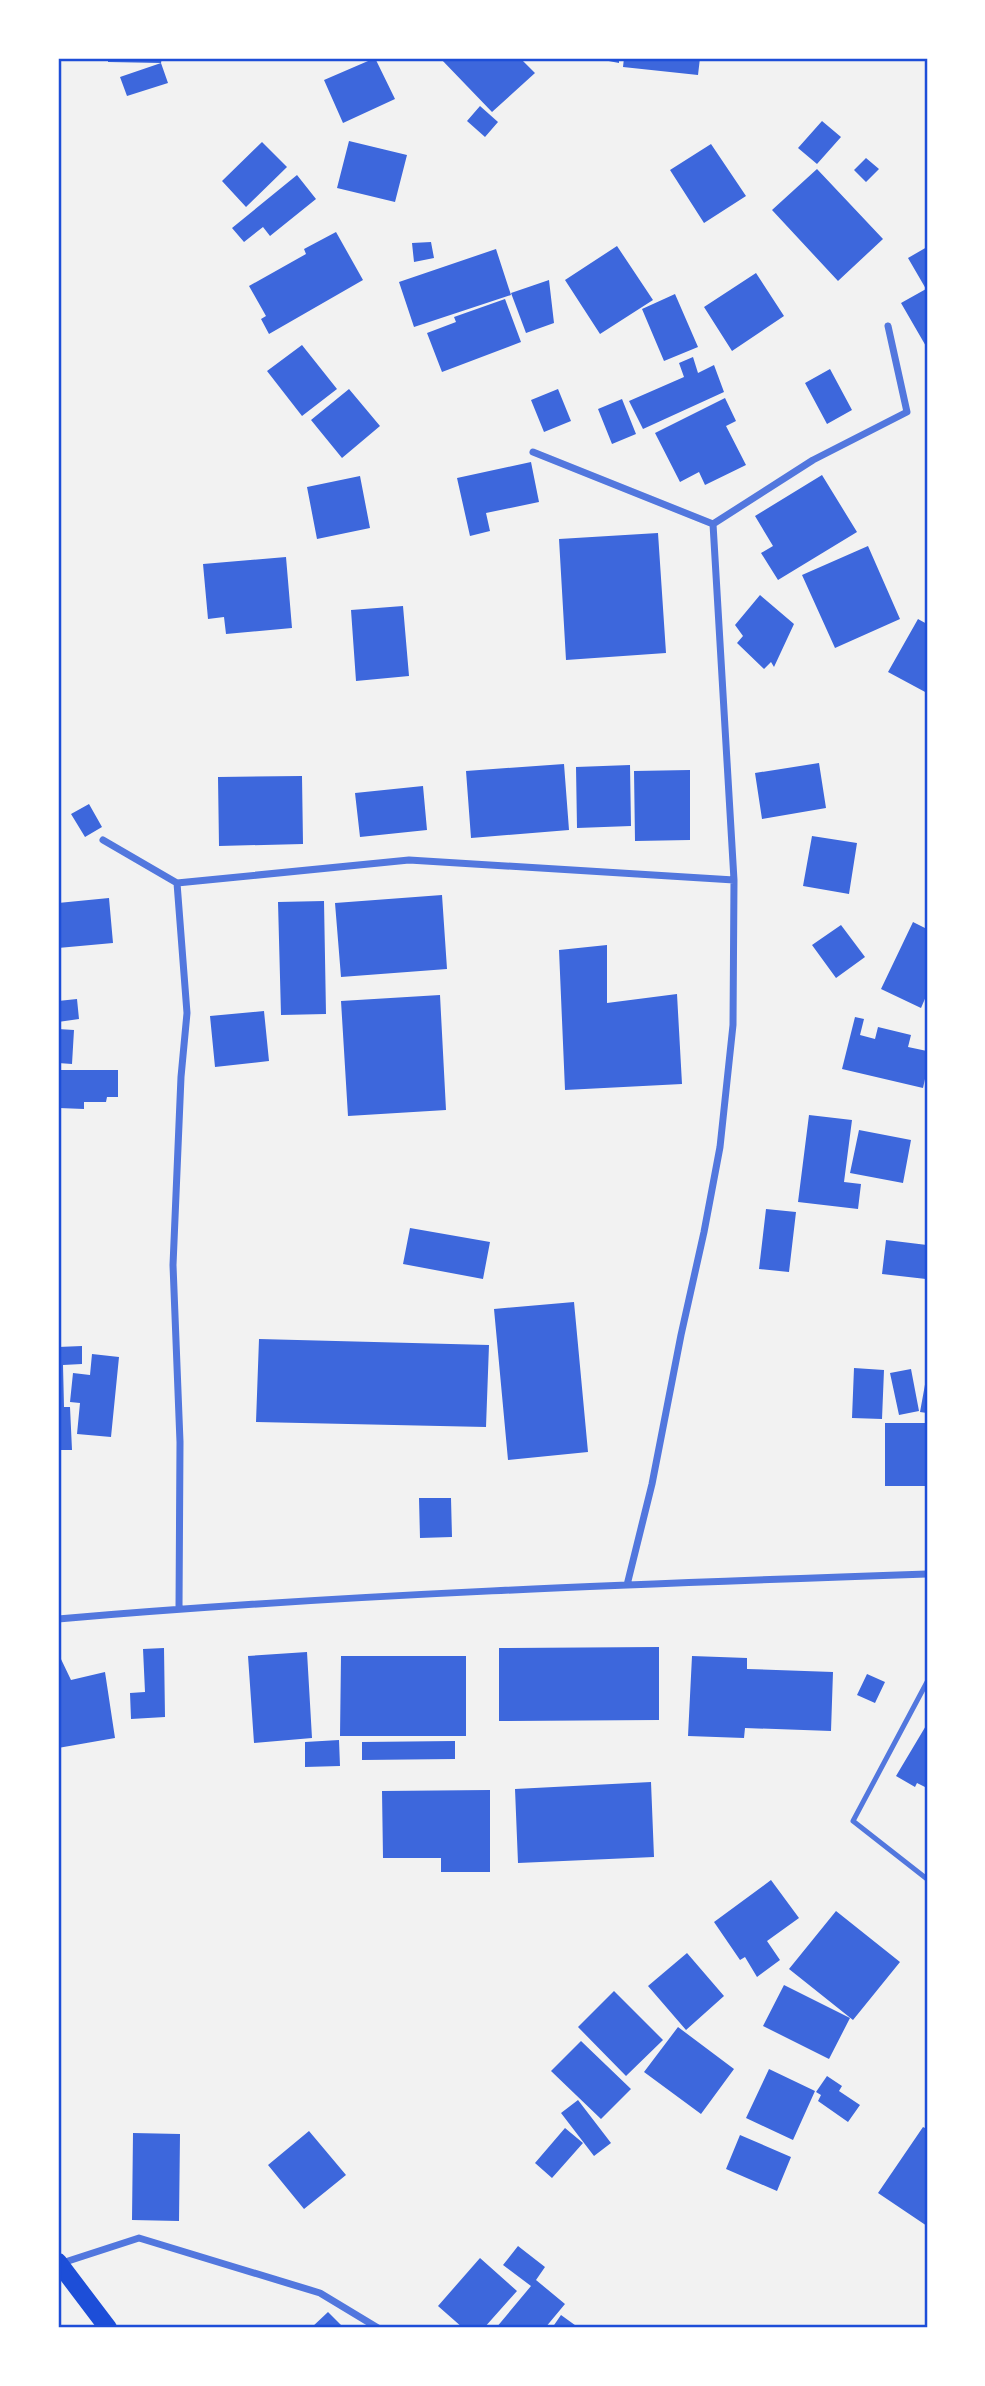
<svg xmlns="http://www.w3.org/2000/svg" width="985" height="2386" font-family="'Exo 2',sans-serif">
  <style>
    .building { fill: #3d67dc }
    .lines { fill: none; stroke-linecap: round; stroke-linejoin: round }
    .service { stroke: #5277de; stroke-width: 5 }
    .minor { stroke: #5277de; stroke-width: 7 }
    .primary { stroke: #1d4ed8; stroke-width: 18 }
    .neatline { fill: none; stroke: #1d4ed8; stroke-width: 2.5 }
  </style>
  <rect width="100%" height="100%" fill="#f2f2f2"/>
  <!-- building -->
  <path class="building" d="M108 58H162L161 63 108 62Z
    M375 58 395 99 343 123 324 80Z
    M440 58H520L535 73 492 112Z
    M593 58H619V63Z
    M624 58H700L698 75 623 67Z
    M161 63 168 83 127 96 120 77Z
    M480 106 498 122 485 137 467 121Z
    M822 121 841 137 817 164 798 148Z
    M349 141 407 155 395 202 337 188Z
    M262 142 287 167 246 207 222 181Z
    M711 144 746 196 704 223 670 170Z
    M866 158 879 169 866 182 854 170Z
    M817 169 883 239 838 281 772 210Z
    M297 175 316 199 270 236 263 227 244 242 232 228Z
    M336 232 363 280 269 334 261 319 266 316 249 286 306 254 304 249Z
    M431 242 434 258 414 262 412 243Z
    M617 246 653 300 600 334 565 280Z
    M927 247V348L901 303 926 289 908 258Z
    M496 249 511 295 414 327 399 282Z
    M756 273 784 316 732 351 704 307Z
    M549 280 554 323 526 333 511 293Z
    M675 294 698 347 664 361 642 309Z
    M505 299 521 342 442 372 427 333 456 322 454 317Z
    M302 345 337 389 302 416 267 371Z
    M693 357 698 373 714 365 724 392 643 429 629 401 684 377 679 363Z
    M830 369 852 410 827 424 805 383Z
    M349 389 380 426 342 458 311 420Z
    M558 389 571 421 544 432 531 400Z
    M725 398 736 421 726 426 746 465 705 485 699 472 680 482 655 433Z
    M622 399 636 434 612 444 598 409Z
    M531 462 539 502 486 513 490 531 470 536 457 478Z
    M822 475 857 532 778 580 761 553 773 546 755 516Z
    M360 476 370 528 317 539 307 487Z
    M658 533 666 653 566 660 559 539Z
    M868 546 900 619 835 648 802 575Z
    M286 557 292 628 226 634 224 617 208 619 203 564Z
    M760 595 794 624 774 667 771 662 764 669 737 643 743 636 735 625Z
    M403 606 409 676 356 681 351 610Z
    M918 619 927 624V693L888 672Z
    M819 763 826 808 762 819 755 773Z
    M564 764 569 830 471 838 466 771Z
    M630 765 631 826 577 828 576 767Z
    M690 770V840L635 841 634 771Z
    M302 776 303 844 219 846 218 777Z
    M423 786 427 830 360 837 355 793Z
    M89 804 102 827 85 837 71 814Z
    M812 836 857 843 849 894 803 886Z
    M442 895 447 969 341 977 335 903Z
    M109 898 113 943 58 948V903Z
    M324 901 326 1014 281 1015 278 902Z
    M913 922 927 929V994L921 1008 881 989Z
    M841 925 865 957 836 978 812 945Z
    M607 945V1003L677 994 682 1084 565 1090 559 950Z
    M440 995 446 1110 348 1116 341 1001Z
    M77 999 79 1019 58 1022V1001Z
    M264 1011 269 1061 215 1067 210 1016Z
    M855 1017 864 1019 860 1035 875 1039 878 1027 911 1035 908 1047 927 1051V1070L923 1088 842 1069Z
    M58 1029 74 1030 72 1064 58 1063Z
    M59 1070H118V1097H107L106 1102H84V1109L59 1108Z
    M809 1115 852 1120 844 1182 861 1184 858 1209 798 1202Z
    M859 1130 911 1140 903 1183 850 1173Z
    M766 1209 796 1212 789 1272 759 1269Z
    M410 1228 490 1242 483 1279 403 1264Z
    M886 1240 927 1245 926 1279 882 1274Z
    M574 1302 588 1452 508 1460 494 1309Z
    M259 1339 489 1345 486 1427 256 1422Z
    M82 1346V1364L63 1365 64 1407H70L72 1450H58V1347Z
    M92 1354 119 1357 111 1437 77 1434 80 1403 70 1402 73 1373 90 1375Z
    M854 1368 884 1370 882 1419 852 1418Z
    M911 1369 919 1411 899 1415 890 1373Z
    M926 1379H927V1413L920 1412Z
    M885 1423H927V1486H885Z
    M419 1498H451L452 1537 420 1538Z
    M659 1647V1720L499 1721V1648Z
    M164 1648 165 1717 131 1719 130 1693 145 1692 143 1649Z
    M307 1652 312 1738 254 1743 248 1656Z
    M341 1656H466V1736H340Z
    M692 1656 747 1658V1669L833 1672 831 1731 745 1728 744 1738 688 1736Z
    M60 1657 71 1680 105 1672 115 1738 58 1748V1658Z
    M867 1674 885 1682 875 1703 857 1695Z
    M927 1724V1788L917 1783 915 1787 896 1776Z
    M339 1740 340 1766 305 1767V1742Z
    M455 1741V1759L362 1760V1742Z
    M651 1782 654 1857 518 1863 515 1789Z
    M490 1790V1872H441V1858H383L382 1791Z
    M771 1880 799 1918 767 1941 780 1960 757 1977 745 1957 740 1960 714 1922Z
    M836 1911 900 1962 853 2020 789 1969Z
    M687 1953 724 1996 686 2030 648 1986Z
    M784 1985 850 2018 829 2059 763 2026Z
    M614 1991 663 2040 626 2076 578 2027Z
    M678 2027 734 2069 701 2114 644 2072Z
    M581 2041 631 2089 601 2119 551 2071Z
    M769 2069 815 2091 793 2140 746 2118Z
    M827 2076 842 2086 839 2091 860 2105 848 2122 818 2101 821 2095 816 2092Z
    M578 2100 611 2143 594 2156 561 2113Z
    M923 2127 927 2129V2226L878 2193Z
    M565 2128 583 2143 552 2178 535 2163Z
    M309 2131 346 2175 304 2209 268 2165Z
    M133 2133 180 2134 179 2221 132 2220Z
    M740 2135 791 2157 777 2191 726 2169Z
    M518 2246 545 2267 536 2280 565 2304 545 2328H496L531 2286 503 2265Z
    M480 2258 517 2291 484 2328H463L438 2306Z
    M328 2312 344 2328H311Z
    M561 2315 579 2328H552Z"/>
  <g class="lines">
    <!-- service -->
    <path class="service" d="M927 1682 853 1821 927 1879"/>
    <!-- minor -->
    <path class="minor" d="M533 452 713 524 734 880 733 1025 720 1147 704 1232 681 1335 652 1484 627 1585
      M713 524 813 460 907 412 888 326
      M103 840 177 883 187 1013 181 1077 173 1265 180 1442 179 1609
      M177 883 409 860 734 880
      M58 1619C347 1594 637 1584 927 1574
      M62 2263 139 2238 320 2293 378 2328"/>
    <!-- primary -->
    <path class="primary" d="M58 2262 108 2328"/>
  </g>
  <!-- border -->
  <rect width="985" height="2386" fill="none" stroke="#ffffff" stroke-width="119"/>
  <rect x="60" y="60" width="866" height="2266" class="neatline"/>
</svg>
